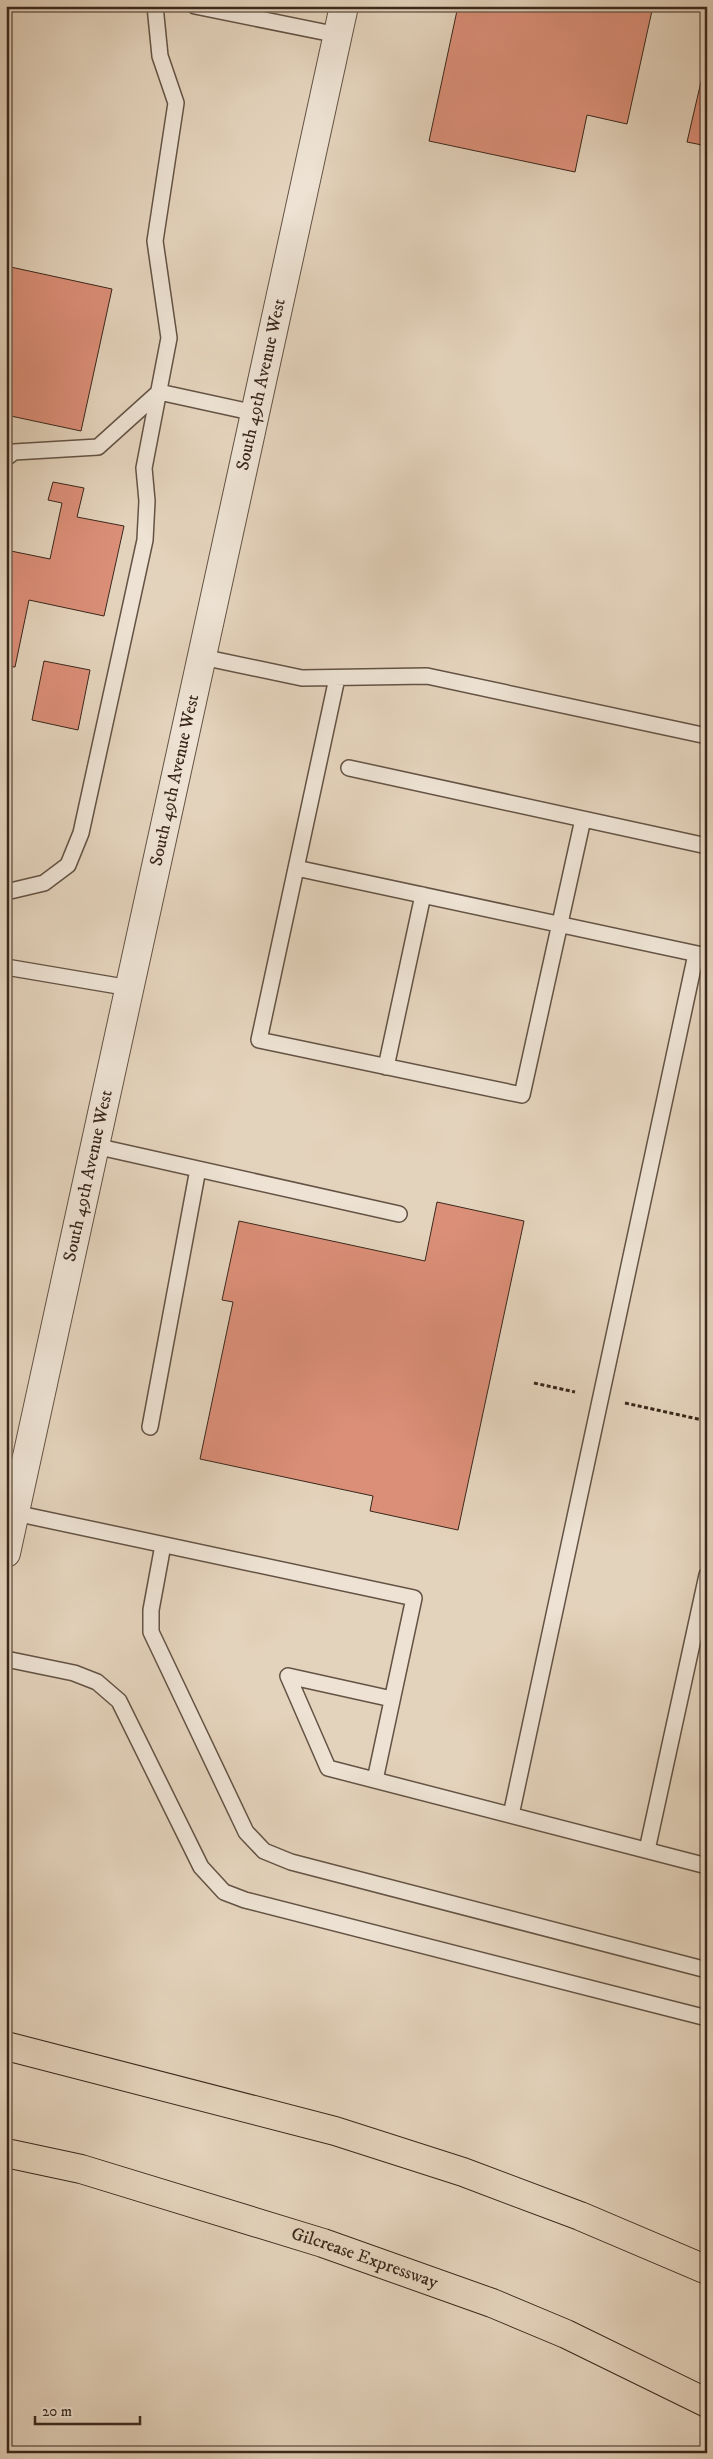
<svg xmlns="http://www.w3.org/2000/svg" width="713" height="2459" font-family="'IM FELL DW Pica',serif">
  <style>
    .building { fill: #db8f78; stroke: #3a281c }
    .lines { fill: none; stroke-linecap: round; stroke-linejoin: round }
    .service-casing { stroke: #645344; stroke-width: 18 }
    .tertiary-casing { stroke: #645344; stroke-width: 30 }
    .motorway-casing { stroke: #3a281c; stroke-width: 30 }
    .path { stroke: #3a281c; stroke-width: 3; stroke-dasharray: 4 2.5; stroke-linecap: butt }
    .service { stroke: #ede2d3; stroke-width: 15 }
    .tertiary { stroke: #ede2d3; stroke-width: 28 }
    .motorway { stroke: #e4d3bc; stroke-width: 28 }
    .labels { text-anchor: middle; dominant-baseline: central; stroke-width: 5; stroke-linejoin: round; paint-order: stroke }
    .street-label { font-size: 18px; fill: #3a281c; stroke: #ede2d3 }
  </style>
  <rect width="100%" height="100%" fill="#e4d3bc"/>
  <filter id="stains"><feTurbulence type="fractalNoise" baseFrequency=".004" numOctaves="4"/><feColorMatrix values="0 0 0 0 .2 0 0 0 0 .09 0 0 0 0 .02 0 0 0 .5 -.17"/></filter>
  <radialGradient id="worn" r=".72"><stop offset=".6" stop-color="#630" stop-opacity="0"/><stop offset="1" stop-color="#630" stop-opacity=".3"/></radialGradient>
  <!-- building -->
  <path class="building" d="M458 6H653L627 124 587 115 575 172 429 141Z
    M707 56V146L687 142Z
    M6 266 112 289 81 431 6 415Z
    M53 482 84 488 77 517 124 526 104 616 29 600 15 667 6 666V550L50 559 62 503 48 500Z
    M44 661 90 670 78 730 32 720Z
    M437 1202 524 1221 458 1530 370 1511 373 1496 200 1459 233 1302 222 1300 239 1221 425 1261Z"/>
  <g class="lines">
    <!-- service casing -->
    <g class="service-casing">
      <path id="service" d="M195 6 338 35
        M6 458 14 452 98 447 159 392 255 413
        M202 657 302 678 427 676 707 736
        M337 678 259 1040 522 1095 583 819
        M349 768 707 846
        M296 868 707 956
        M6 892 44 883 68 865 81 833 145 540 147 501 144 468 169 338 155 241 176 103 160 56 155 6
        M6 967 130 988
        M386 1067 423 895
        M95 1146 399 1214
        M150 1427 198 1169
        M15 1513 414 1598 375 1780
        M163 1545 151 1610V1632L246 1832 264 1851 291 1862 707 1970
        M6 1659 74 1673 97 1682 119 1701 201 1867 224 1892 245 1900 707 2018
        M392 1699 288 1676 328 1768 707 1866
        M511 1815 696 954
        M647 1850 707 1575"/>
    </g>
    <!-- tertiary casing -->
    <g class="tertiary-casing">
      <g id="tertiary">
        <path id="s1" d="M6 1553 344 6"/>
      </g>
    </g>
    <!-- motorway casing -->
    <g class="motorway-casing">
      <g id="motorway">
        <path d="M6 2046 335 2131 463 2172 580 2216 707 2270"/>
        <path id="s2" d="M6 2153 81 2169 323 2243 492 2303 566 2334 707 2403"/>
      </g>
    </g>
    <!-- path -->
    <path class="path" d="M534 1383 575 1392
      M625 1403 707 1421"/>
    <!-- service -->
    <use href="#service" class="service"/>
    <!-- tertiary -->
    <use href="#tertiary" class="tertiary"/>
    <!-- motorway -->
    <use href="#motorway" class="motorway"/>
  </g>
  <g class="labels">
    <!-- street labels -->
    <g class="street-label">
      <text stroke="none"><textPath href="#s1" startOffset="1196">South 49th Avenue West</textPath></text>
      <text stroke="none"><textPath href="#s1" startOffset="791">South 49th Avenue West</textPath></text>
      <text stroke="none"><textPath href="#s1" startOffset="386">South 49th Avenue West</textPath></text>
      <text stroke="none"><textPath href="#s2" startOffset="374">Gilcrease Expressway</textPath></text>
    </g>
  </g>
  <!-- margin -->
  <rect width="713" height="2459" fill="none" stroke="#e4d3bc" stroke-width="25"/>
  <rect x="8" y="8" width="698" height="2444" fill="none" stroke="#3a281c" stroke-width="2.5"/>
  <rect x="12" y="12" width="688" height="2434" fill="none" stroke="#3a281c"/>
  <!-- scale -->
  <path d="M35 2416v8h105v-8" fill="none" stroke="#3a281c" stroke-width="2.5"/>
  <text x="42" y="2416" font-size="15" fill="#3a281c" stroke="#ede2d3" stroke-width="4" paint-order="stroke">20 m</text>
  <rect width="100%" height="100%" filter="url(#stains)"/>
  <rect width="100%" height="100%" fill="url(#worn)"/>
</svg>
